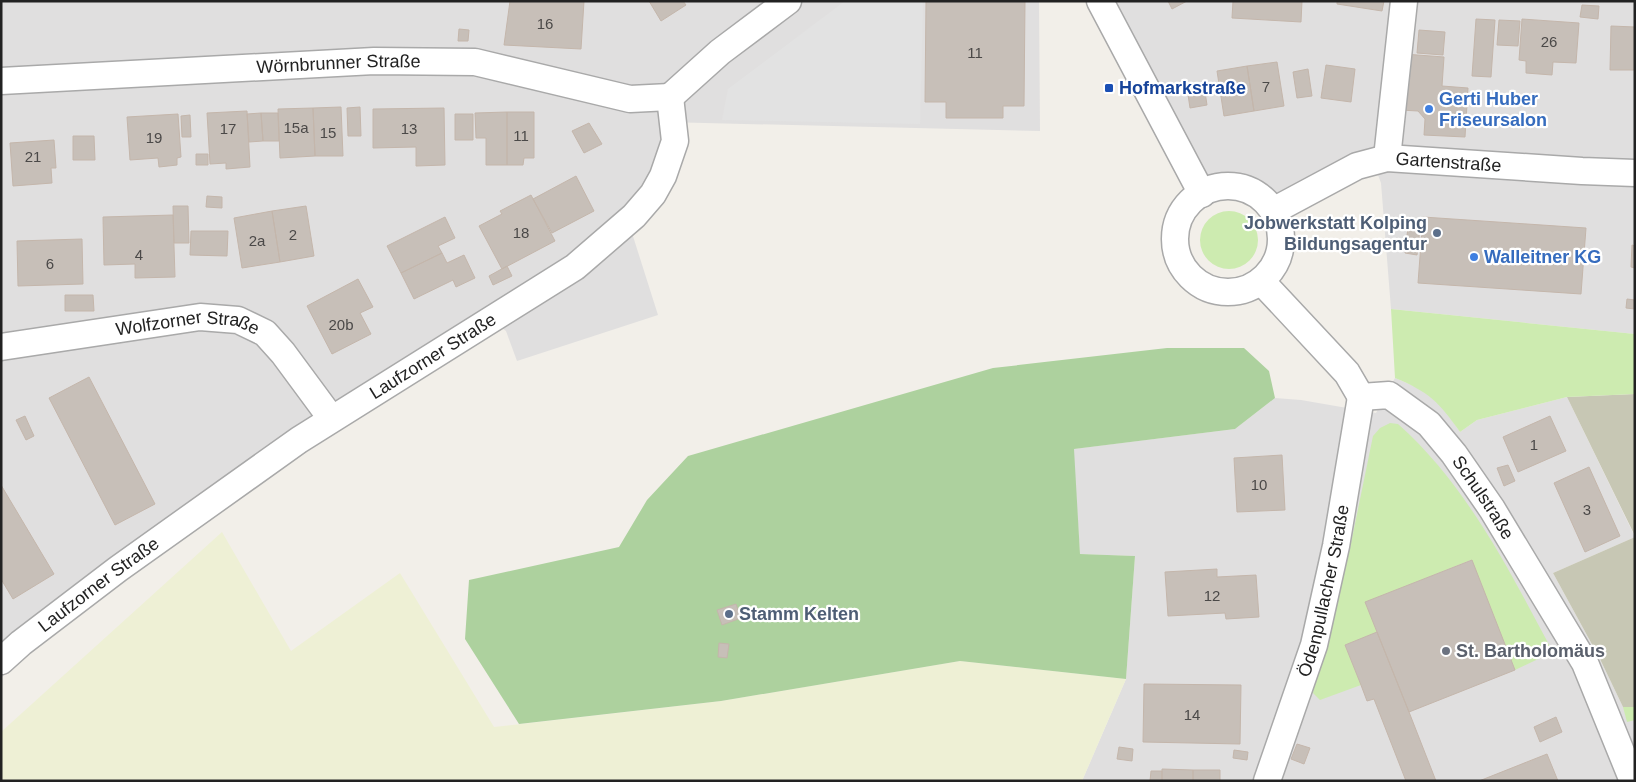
<svg xmlns="http://www.w3.org/2000/svg" width="1636" height="782" font-family="Helvetica,sans-serif">
  <style>
    .residential { fill: #e0dfdf }
    .construction { fill: #c7c7b4 }
    .farmland { fill: #eef0d5 }
    .grass { fill: #cdebb0 }
    .forest { fill: #add19e }
    .parking { fill: #e2e2e2 }
    .building { fill: #c7bfb8; stroke: #c4b6ab }
    .lines { fill: none; stroke-linecap: round; stroke-linejoin: round }
    .minor-casing { stroke: #a9a9a9; stroke-width: 29 }
    .minor { stroke: #fff; stroke-width: 26 }
    .transit-dot { fill: #1a4fb4; stroke: #fff; stroke-width: 2 }
    .shop-dot { fill: #3f7fe0; stroke: #fff; stroke-width: 2 }
    .service-dot { fill: #5c6f8a; stroke: #fff; stroke-width: 2 }
    .worship-dot { fill: #6b7280; stroke: #fff; stroke-width: 2 }
    .labels { text-anchor: middle; dominant-baseline: central; stroke-width: 4.5; stroke-linejoin: round; paint-order: stroke }
    .number-label { font-size: 15px; fill: #4b4948 }
    .street-label { font-size: 18px; fill: #222; stroke: #fff }
    .transit-label { font-size: 18px; font-weight: bold; fill: #164399; stroke: #fff; text-anchor: start }
    .shop-label { font-size: 18px; font-weight: bold; fill: #366cbe; stroke: #fff; text-anchor: start }
    .service-label { font-size: 18px; font-weight: bold; fill: #4e5e75; stroke: #fff; text-anchor: end }
    .worship-label { font-size: 18px; font-weight: bold; fill: #5b616d; stroke: #fff; text-anchor: start }
  </style>
  <rect width="100%" height="100%" fill="#f2efe9"/>
  <!-- residential -->
  <path class="residential" d="M1 1H1039L1040 131 665 122 653 170 625 211 658 315 517 361 506 331 502 328 299 454 129 577 27 655 1 678Z
    M1103 1H1635V334L1391 309 1381 183 1368 148 1276 200 1239 181 1203 188Z
    M1395 378 1421 389 1443 407 1460 432 1477 420 1567 397 1635 537 1553 573 1600 659 1623 707H1635V781H1082L1126 679 1135 556 1080 554 1073 449 1235 429 1275 398 1301 400 1376 413Z"/>
  <!-- construction -->
  <path class="construction" d="M1635 394V536L1567 397Z
    M1635 537V707H1623L1600 659 1553 573Z"/>
  <!-- farmland -->
  <path class="farmland" d="M222 532 291 651 400 573 494 727 721 701 960 661 1126 679 1082 781H1V732Z"/>
  <!-- grass -->
  <path class="grass" d="M1200 240a29 29 0 1 1 58 0a29 29 0 1 1-58 0Z
    M1391 309 1635 334V394L1567 397 1477 420 1460 432C1439 402 1429 392 1395 378Z
    M1390 423 1398 424C1467 485 1510 572 1553 652L1515 670 1471 560 1366 602 1377 632 1345 645 1361 685 1320 700 1313 693 1314 687 1350 548 1373 436 1380 428Z
    M1623 707H1635V720L1627 722Z"/>
  <!-- forest -->
  <path class="forest" d="M1167 348H1244L1269 371 1275 398 1235 429 1074 449 1080 554 1135 556 1126 679 960 661 721 701 519 724 465 639 469 580 619 547 647 500 688 456 993 368Z"/>
  <!-- parking -->
  <path class="parking" d="M845 1H923L920 124 722 120 728 89Z"/>
  <!-- building -->
  <path class="building" d="M510 1H584L581 49 504 45Z
    M649 1H683L686 5 661 21Z
    M926 1H1025L1024 106H1003V118H946V102H925Z
    M1168 1H1187L1172 9Z
    M1233 1H1302L1301 22 1232 18Z
    M1337 1H1384L1382 11 1337 4Z
    M1582 5 1599 6 1598 19 1580 17Z
    M1476 19 1495 20 1491 77 1472 76Z
    M1522 19 1579 23 1576 63 1553 62 1552 75 1526 73V61L1519 60Z
    M1499 20 1520 21 1518 46 1497 45Z
    M1611 26 1635 27V70H1610Z
    M459 29 469 30 468 41H458Z
    M1419 30 1445 32 1443 55 1417 53Z
    M1404 54 1444 57 1442 86 1468 88 1465 137 1424 135 1425 119 1418 111 1400 110Z
    M1277 62 1284 106 1254 111 1247 66Z
    M1326 65 1355 69 1351 102 1321 98Z
    M1247 66 1254 111 1224 116 1217 71Z
    M1308 69 1312 96 1297 98 1293 72Z
    M1204 85 1207 105 1190 108 1187 88Z
    M341 107 343 156H315L313 108Z
    M360 107 361 136H348L347 108Z
    M313 108 315 156 280 158 278 109Z
    M444 108 445 165 416 166V147L373 148V109Z
    M247 111 250 167 226 169V163L210 164 207 113Z
    M507 112H534V158H524L523 165H507Z
    M507 112V165H486V138H476L475 113Z
    M261 113 263 141 249 142 247 114Z
    M261 113H278L279 141H263Z
    M178 114 181 157 177 158V165L159 167 158 158 130 160 127 117Z
    M455 114H473V140H455Z
    M190 115 191 137H182L181 116Z
    M589 123 602 144 584 153 572 131Z
    M73 136H94L95 160H73Z
    M54 140 56 168H51L52 183 13 186 10 143Z
    M196 154H208V165H196Z
    M576 176 594 211 552 233 533 199Z
    M531 195 555 241 502 269 479 226 502 214 500 211Z
    M207 196 222 197V208L206 207Z
    M173 206H188L189 243H174Z
    M306 206 314 256 280 262 272 211Z
    M272 211 280 262 242 268 234 218Z
    M173 215 175 277 135 278V264L104 265 103 217Z
    M445 217 455 238 438 246 442 253 401 273 387 246Z
    M1423 217 1586 228 1581 294 1418 283Z
    M1408 227 1420 228 1417 255 1405 253Z
    M191 231H228L227 256 190 255Z
    M82 239 83 284 18 286 17 241Z
    M1632 245 1635 246V268L1631 267Z
    M442 253 447 263 464 255 475 278 456 287 453 280 414 299 401 273Z
    M507 266 512 276 493 285 489 276Z
    M358 279 373 307 360 313 371 334 332 354 307 306Z
    M65 295H93L94 311H65Z
    M1627 299 1635 300V309L1626 308Z
    M89 377 155 504 115 525 49 398Z
    M25 416 34 436 26 440 16 420Z
    M1550 416 1566 451 1518 472 1503 437Z
    M1282 455 1285 510 1237 512 1234 458Z
    M1508 465 1515 481 1504 486 1497 468Z
    M1589 467 1620 536 1585 552 1554 483Z
    M1 485 54 574 13 599 1 579Z
    M1472 560 1515 670 1409 712 1365 602Z
    M1217 569V577L1256 575 1259 617 1226 619 1225 613 1168 616 1165 572Z
    M736 604 741 618 722 625 717 610Z
    M1377 632 1409 712 1436 781H1406L1374 699 1367 701 1361 685 1345 645Z
    M719 643 729 644 727 658 718 657Z
    M1144 684 1241 685 1240 744 1143 742Z
    M1556 717 1562 732 1540 742 1534 727Z
    M1297 744 1310 748 1304 764 1291 759Z
    M1119 747 1133 749 1132 761 1117 759Z
    M1234 750 1248 752 1247 760 1233 758Z
    M1547 754 1558 781H1479Z
    M1162 769 1193 770V781H1162Z
    M1193 770H1220V781H1193Z
    M1151 771H1162V781H1150Z"/>
  <g class="lines">
    <!-- minor casing -->
    <g class="minor-casing">
      <g id="minor">
        <path d="M1100 1 1202 194"/>
        <path id="s1" d="M1 81 374 61 475 62 630 99 670 97"/>
        <path d="M670 97 720 52 788 1"/>
        <path d="M1387 158 1404 1"/>
        <circle cx="1228" cy="239" r="53"/>
        <path id="s2" d="M1273 211 1357 166 1387 158 1582 171 1635 173"/>
        <path d="M1261 281 1347 373 1361 397"/>
        <path id="s3" d="M1 347 200 317 238 320 265 333 283 353 331 418"/>
        <path id="s4" d="M1361 397 1389 395 1429 424 1454 454 1492 509 1585 663 1633 781"/>
        <path id="s5" d="M1 661 21 643 118 569 299 440 575 267 634 216 653 194 663 176 675 141 670 97"/>
        <path id="s6" d="M1267 781 1314 645 1336 546 1361 397"/>
      </g>
    </g>
    <!-- minor -->
    <use href="#minor" class="minor"/>
  </g>
  <!-- markers -->
  <rect class="transit-dot" x="1104" y="83" width="10" height="10" rx="2.5"/>
  <g class="shop-dot">
    <circle cx="1429" cy="109" r="5"/>
    <circle cx="1474" cy="257" r="5"/>
  </g>
  <g class="service-dot">
    <circle cx="1437" cy="233" r="5"/>
    <circle cx="729" cy="614" r="5"/>
  </g>
  <circle class="worship-dot" cx="1446" cy="651" r="5"/>
  <g class="labels">
    <!-- number labels -->
    <g class="number-label">
      <text x="545" y="23">16</text>
      <text x="1549" y="41">26</text>
      <text x="975" y="52">11</text>
      <text x="1266" y="86">7</text>
      <text x="296" y="127">15a</text>
      <text x="228" y="128">17</text>
      <text x="409" y="128">13</text>
      <text x="328" y="132">15</text>
      <text x="521" y="135">11</text>
      <text x="154" y="137">19</text>
      <text x="33" y="156">21</text>
      <text x="521" y="232">18</text>
      <text x="293" y="234">2</text>
      <text x="257" y="240">2a</text>
      <text x="139" y="254">4</text>
      <text x="50" y="263">6</text>
      <text x="341" y="324">20b</text>
      <text x="1534" y="444">1</text>
      <text x="1259" y="484">10</text>
      <text x="1587" y="509">3</text>
      <text x="1212" y="595">12</text>
      <text x="1192" y="714">14</text>
    </g>
    <!-- street labels -->
    <g class="street-label">
      <text stroke="none"><textPath href="#s1" startOffset="338">Wörnbrunner Straße</textPath></text>
      <text stroke="none"><textPath href="#s2" startOffset="188">Gartenstraße</textPath></text>
      <text stroke="none"><textPath href="#s3" startOffset="189">Wolfzorner Straße</textPath></text>
      <text stroke="none"><textPath href="#s5" startOffset="529">Laufzorner Straße</textPath></text>
      <text stroke="none"><textPath href="#s4" startOffset="169">Schulstraße</textPath></text>
      <text stroke="none"><textPath href="#s5" startOffset="124">Laufzorner Straße</textPath></text>
      <text stroke="none"><textPath href="#s6" startOffset="199">Ödenpullacher Straße</textPath></text>
    </g>
    <!-- transit labels -->
    <g class="transit-label">
      <text x="1119" y="88">Hofmarkstraße</text>
    </g>
    <!-- shop labels -->
    <g class="shop-label">
      <text x="1439" y="99">Gerti Huber<tspan x="1439" dy="21">Friseursalon</tspan></text>
      <text x="1484" y="257">Walleitner KG</text>
    </g>
    <!-- service labels -->
    <g class="service-label">
      <text x="1427" y="223">Jobwerkstatt Kolping<tspan x="1427" dy="21">Bildungsagentur</tspan></text>
      <text x="739" y="614" text-anchor="start">Stamm Kelten</text>
    </g>
    <!-- worship labels -->
    <g class="worship-label">
      <text x="1456" y="651">St. Bartholomäus</text>
    </g>
  </g>
  <!-- border -->
  <rect width="1636" height="782" fill="none" stroke="#222222" stroke-width="5"/>
</svg>
